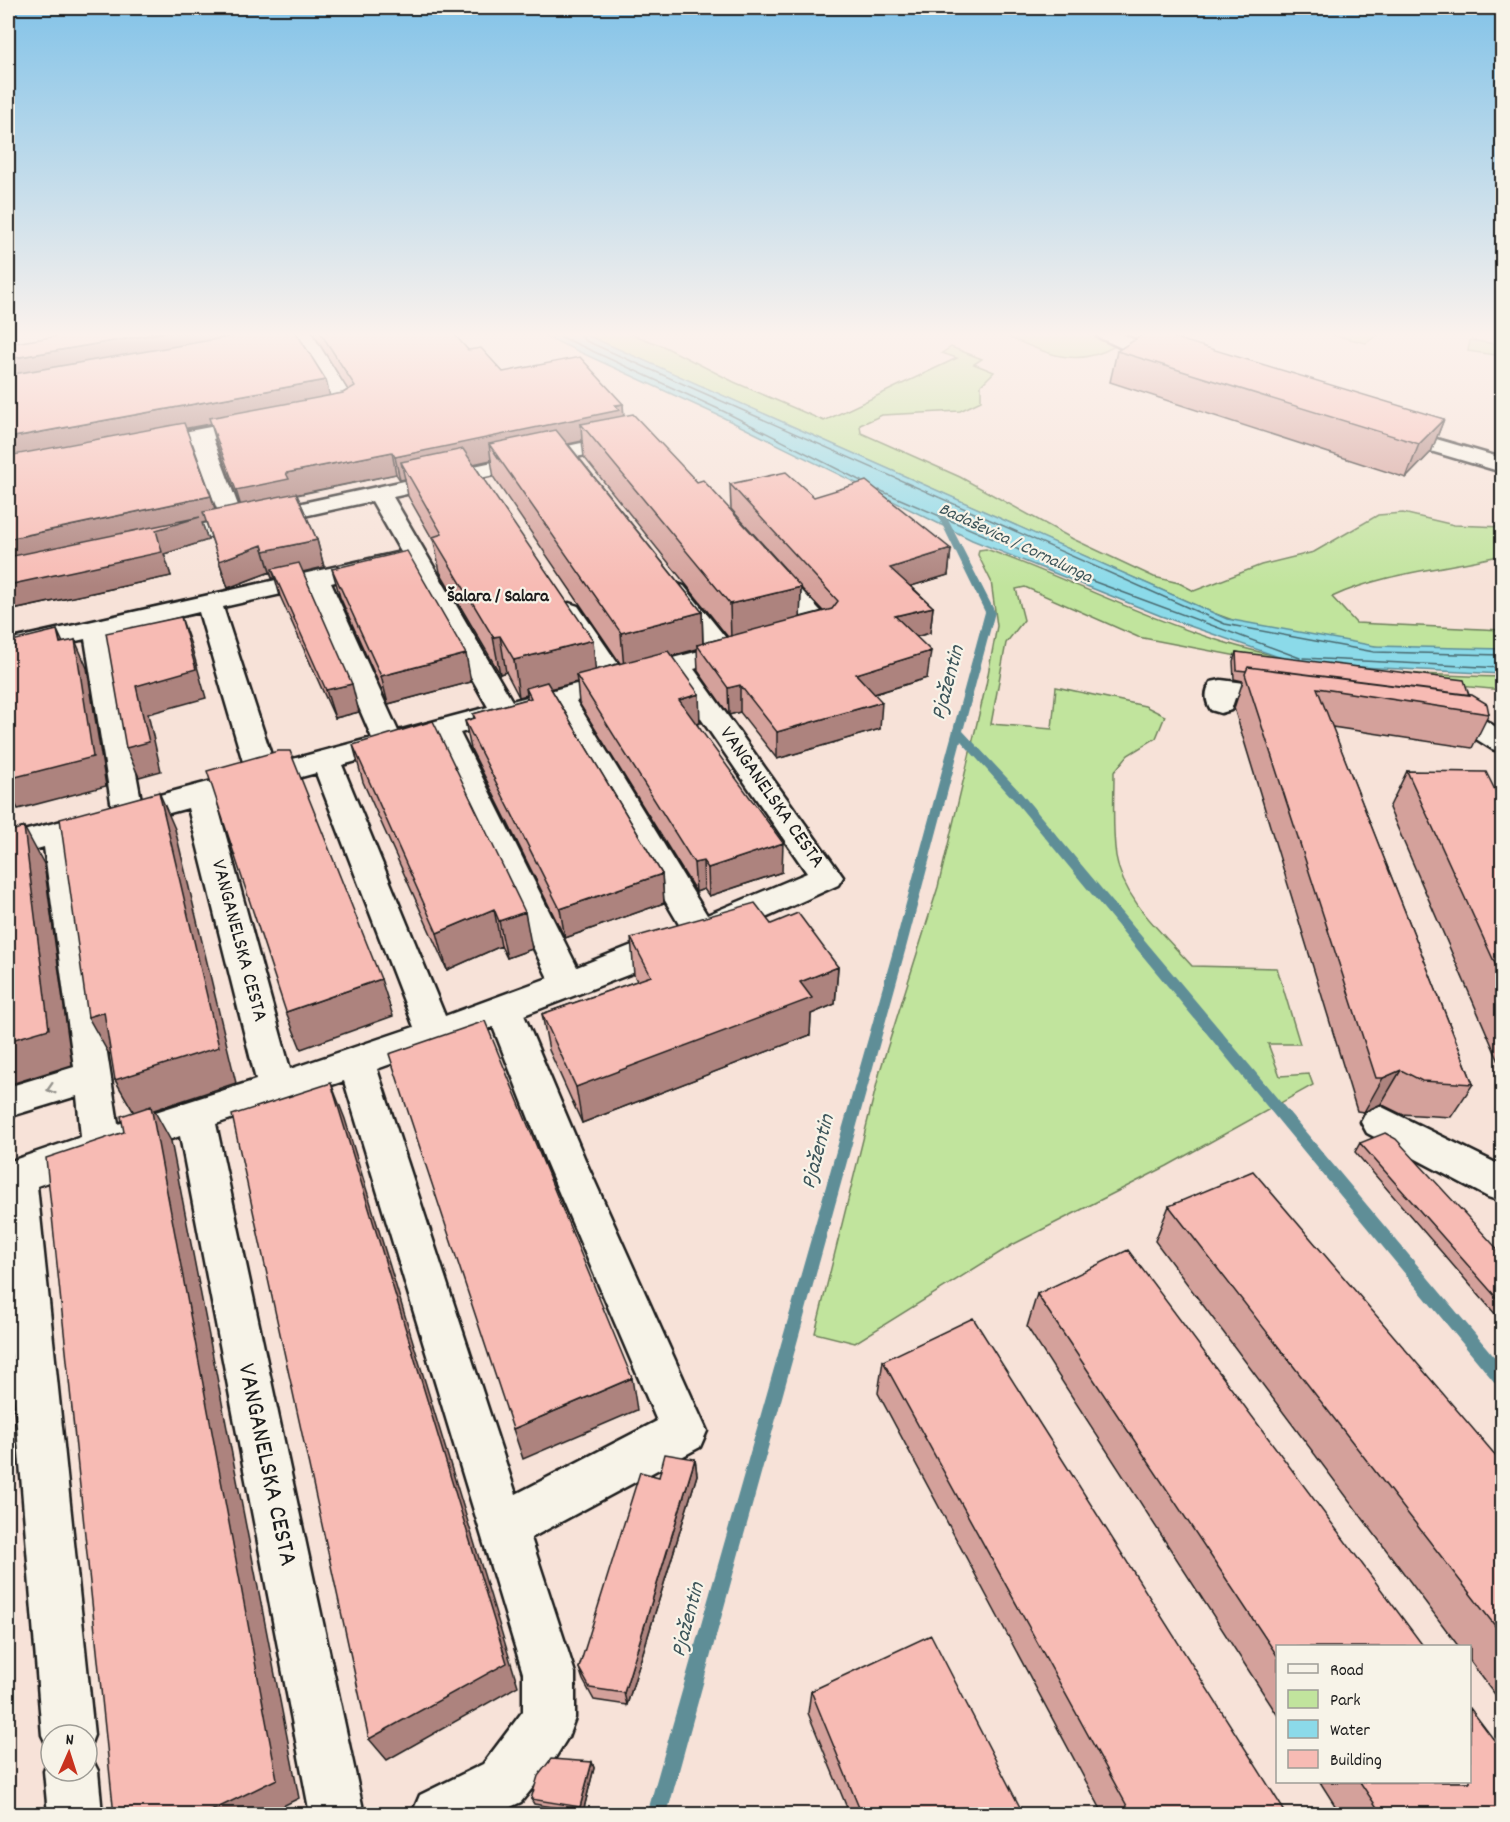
<svg xmlns="http://www.w3.org/2000/svg" width="1510" height="1822" font-family="Dekko,sans-serif">
  <style>
    .green { fill: #c1e49d; stroke: #6e805c; stroke-width: 1.5 }
    .water { fill: #8bdae9; stroke: #5f8e97; stroke-width: 1.5 }
    .lines { fill: none; stroke-linecap: round; stroke-linejoin: round }
    .shore { stroke: #48686e; stroke-width: 1.5 }
    .stream { fill: #5f8e97; fill-rule: evenodd }
    .minor-casing { stroke: #1c1c1c; stroke-width: 5 }
    .minor { fill: #f7f3e8; fill-rule: evenodd }
    .wall { fill: #d4a19b; stroke: #1c1c1c; stroke-width: 1.5; fill-rule: evenodd }
    .shaded-wall { fill: #ad837e; stroke: #1c1c1c; stroke-width: 1.5 }
    .building { fill: #f7bbb4; stroke: #1c1c1c; stroke-width: 1.5 }
    .oneway { stroke: #94928c }
    .labels { text-anchor: middle; dominant-baseline: central; stroke-width: 4.5; stroke-linejoin: round; paint-order: stroke }
    .far-water-label { font-size: 18px; font-style: italic; fill: #3d555a; stroke: #f7f3e8 }
    .far-neighbourhood-label { font-size: 18px; font-weight: bold; fill: #1c1c1c; stroke: #f7f3e8 }
    .street-label { font-size: 21px; fill: #1c1c1c; stroke: #f7f3e8 }
    .water-label { font-size: 22px; font-style: italic; fill: #3d555a; stroke: #f7f3e8 }
    .near-street-label { font-size: 26px; fill: #1c1c1c; stroke: #f7f3e8 }
  </style>
  <rect width="100%" height="100%" fill="#f7e2d8"/>
  <filter id="ink" filterUnits="userSpaceOnUse"><feTurbulence type="fractalNoise" baseFrequency=".0167" numOctaves="2"/><feDisplacementMap in="SourceGraphic" scale="12" xChannelSelector="R" yChannelSelector="G"/><feConvolveMatrix kernelMatrix="1 2 1 2 8 2 1 2 1" color-interpolation-filters="sRGB"/></filter>
  <g filter="url(#ink)">
    <!-- green -->
    <path class="green" d="M579 332H626L663 346 734 382 824 421 957 358 942 353 951 347 982 359 974 364 994 372 981 385V401L960 411 882 415 860 425 861 433 960 477 1073 539 1154 577 1179 583 1194 591 1261 565 1314 552 1378 515 1403 513 1454 525 1502 527V555C1445 569 1386 572 1332 597L1356 623 1502 630V656L1432 654 1263 631 1213 613Z
      M995 332H1092L1113 342 1115 346C1071 372 1039 348 995 332Z
      M1321 332H1382L1366 343Z
      M1470 340 1502 345V356L1468 351Z
      M986 549C1066 578 1142 617 1223 642 1313 670 1409 675 1502 677V690L1331 674 1138 637 1025 587 1016 589 1024 620 1006 643 991 724 1052 729 1056 687 1145 706 1165 716 1156 738 1128 755 1114 772C1114 800 1112 829 1116 856 1123 901 1164 934 1192 966L1277 968 1300 1044H1268L1280 1076 1309 1074 1313 1085 1167 1166 1012 1245 855 1343 815 1333 880 1071 938 887 986 685 997 626 991 581 978 555 979 550Z"/>
    <!-- water -->
    <path class="water" d="M536 332H580L1227 619 1375 646 1502 649V674L1299 664 1161 616 972 540 722 417Z"/>
    <g class="lines">
      <!-- shore -->
      <path class="shore" d="M551 332 725 412 861 481
        M580 332 584 340 1225 624 1374 652 1502 655
        M879 490 1087 579 1300 658
        M1303 658 1502 668"/>
      <!-- stream -->
      <path class="stream" d="M939 514 946 516 995 612 963 731 1022 794 1502 1366V1386L1496 1384 1014 800 961 741 907 944 667 1814H647L895 944 985 612 938 516Z"/>
      <!-- minor casing -->
      <g class="minor-casing">
        <path id="minor" d="M302 332 311 333 314 337 358 407 355 411 321 418 314 416 311 412 314 408 335 403 299 344 257 351 247 345 257 339Z
          M1094 332H1118L1174 358 1177 362 1174 366H1160L1096 336Z
          M258 418 265 420 269 424 265 428 213 439 242 516 628 433 636 434 639 439 636 444 393 497 512 701 599 678 556 611 560 606 569 603 578 606 623 671 707 649 662 591 666 586 675 583 684 586 730 643 741 640 750 642 754 648 750 654 694 669 843 877 838 885 713 942 524 1015 586 1162 707 1431 700 1447 531 1538 575 1673V1718L568 1737 548 1769 521 1802 496 1814H412L420 1795 483 1764 523 1711V1673L344 1081 216 1124 364 1814H310L180 1136 37 1186 94 1735 88 1751 98 1771 102 1814H48L44 1771 51 1754 42 1735 8 1315V1162L81 1137 77 1096 8 1117V1087L74 1067 44 847 8 857V835L112 808 85 639 8 656V640L401 552 372 501 163 547 155 545 151 540 155 535 221 520 193 443 144 453 136 451 133 446 136 441ZM408 565 488 707 398 731 331 583ZM308 588 372 738 274 764 223 607ZM199 612 246 772 141 800 110 633ZM671 675 807 873 707 915 576 701ZM552 708 680 926 577 967 460 733ZM434 740 548 978 445 1016 342 765ZM316 773 414 1027 290 1069 216 800ZM188 808 256 1080 118 1124 74 839ZM493 1027 546 1162 657 1421 516 1494 377 1069ZM51 1735H87V1771H51Z
          M1391 426 1502 458V472L1383 437 1380 432 1383 427Z
          M771 565 780 567 830 621 834 627 830 633 794 642 785 640 781 634 785 628 804 624 759 572 762 567Z
          M1221 680 1284 688 1294 690 1298 696 1294 702 1284 704 1235 698 1231 710 1221 713 1211 710C1205 701 1205 691 1211 682Z
          M1439 707 1474 713 1502 731V752L1492 749 1457 727 1429 722 1425 716 1429 710Z
          M1380 1106 1502 1166V1202L1488 1197 1367 1133 1361 1122 1367 1111Z"/>
      </g>
      <!-- minor -->
      <use href="#minor" class="minor"/>
    </g>
    <!-- wall -->
    <path class="wall" d="M312 332H452L468 350 503 372 623 404 624 416 697 482 787 571 731 509 730 484 814 497 951 549 948 575 911 586 933 607 930 633 915 637 927 678 875 694 880 729 777 759 740 712 729 715 698 671 697 649 672 656 700 723 697 724 782 872 709 896 704 889 696 892 579 703 577 682 551 689 662 874 664 903 565 938 471 749 465 721 474 718 473 714 527 699V695L519 697 506 672 500 674 440 572 434 542 408 496 405 479 400 480 396 474 297 495 317 540 324 567 303 572 359 712 335 718 280 596 275 578H272L270 572 228 588 206 522 202 523 208 540 164 554 171 576 8 611V344L330 396 343 393 348 390ZM211 424 216 441 240 505 215 510 186 429ZM582 441 584 457 728 637 703 643 702 612 568 444ZM491 460 494 478 620 663 596 670 474 464ZM801 587 802 589 823 611 800 617Z
      M1117 351 1444 419 1431 452 1406 478 1110 382Z
      M332 569 471 682 388 704 340 597Z
      M1236 652 1469 695 1489 714 1472 748 1332 727 1473 1084 1451 1117 1401 1114 1381 1104 1364 1112 1357 1111 1234 708 1243 681 1234 679 1233 661Z
      M353 745 532 949 507 958 501 946 447 970 363 782Z
      M1407 771 1503 806V1071L1389 808Z
      M771 924 838 967 835 1004 811 1014 810 1035 582 1123 549 1050 542 1014 637 981 634 975 631 938Z
      M1360 1143 1503 1255V1323L1355 1152Z
      M1169 1206 1503 1464V1705L1470 1661V1647H1459L1155 1241Z
      M1037 1294 1278 1647V1716L1027 1327Z
      M883 1361 1287 1815H1104L878 1393Z
      M695 1459 697 1475 627 1705 594 1700 583 1680 579 1668 659 1477Z
      M811 1691 1024 1815H850L808 1713Z
      M592 1762 594 1768 583 1812 534 1804 531 1799Z
      M1320 1782H1470L1503 1815H1341Z"/>
    <!-- shaded-wall -->
    <path class="shaded-wall" d="M166 332H291L8 383V359Z
      M326 380 331 401 8 462V438Z
      M623 404 624 426 581 424 582 441 499 459 489 444 491 460 410 478 401 462 405 479 400 480 395 457Z
      M1444 419 1431 452 1406 478 1419 444Z
      M392 452 396 474 294 495 243 513 236 490 286 473Z
      M211 496 218 519 202 523 208 540 164 554 171 576 8 611V539Z
      M317 540 324 567 276 578 272 569 275 578H272L264 551Z
      M262 545 270 572 228 588 219 561Z
      M951 549 948 575 888 593 890 568Z
      M801 587 800 623 731 640 730 604Z
      M933 607 930 633 893 643 895 616Z
      M702 612 703 648 697 645V649L624 669 621 633Z
      M181 617 191 645 206 698 148 714 161 771 139 777 126 748 136 686Z
      M57 630 70 658 60 643Z
      M500 636 506 672 500 674 493 637Z
      M75 640 87 668 106 786 18 809 8 790V779Z
      M593 640 596 677 576 675 577 682 529 694 526 688 527 695 519 697 514 660Z
      M931 651 927 678 854 700 856 674Z
      M466 654 471 682 388 704 381 676Z
      M352 684 359 712 335 718 326 690Z
      M740 685V712L729 715 728 688Z
      M699 694 700 723 681 728 679 700Z
      M882 702 880 729 777 759V732Z
      M159 792 175 829 236 1083 154 1110 171 1141 299 1798 265 1815H203L136 1116 115 1080Z
      M24 827 44 864 72 1065 8 1085V1041Z
      M783 843 782 872 709 896 708 868Z
      M703 861 704 889 696 892 694 863Z
      M662 874 664 903 565 938 560 909Z
      M494 909 501 946 447 970 437 933Z
      M525 912 532 949 507 958 499 921Z
      M838 967 835 1004 811 1014 810 1035 582 1123 576 1087 800 982Z
      M381 979 393 1016 301 1049 286 1012Z
      M104 1012 125 1049 109 1054 88 1017Z
      M1401 1070 1381 1104 1364 1112 1383 1078Z
      M331 1083 345 1119 518 1686 387 1760 369 1739Z
      M632 1378 637 1410 523 1459 513 1429Z
      M695 1459 697 1475 627 1705 624 1693Z
      M592 1762 594 1768 583 1812 580 1807Z"/>
    <!-- building -->
    <path class="building" d="M83 332H165L8 359V344Z
      M258 332H296L326 380 8 438V375Z
      M320 332H452L468 350 481 348 503 372 580 357 623 404 615 405 620 410 395 457 392 452 286 473 289 479 236 490 209 418 343 393 355 386Z
      M1147 332H1155L1444 419 1419 444 1117 351Z
      M633 414 697 482 703 480 801 587 730 604 581 424Z
      M184 423 211 496 8 539V456Z
      M556 430 702 612 621 633 489 444Z
      M463 449 593 640 514 660 500 636 493 637 433 537 442 534 401 462Z
      M786 472 814 497 866 481 951 549 890 568 933 607 895 616 931 651 856 674 882 702 777 732 740 685 728 688 697 645 832 609 838 601 730 484Z
      M296 493 317 540 264 551 262 545 219 561 203 512Z
      M200 517 156 530 162 552 8 585V557Z
      M407 551 466 654 381 676 332 569Z
      M299 563 352 684 326 690 272 569Z
      M181 617 196 669 136 686 149 742 126 748 106 633Z
      M57 630 60 643 75 640 93 757 8 779V642Z
      M668 651 699 694 679 700 783 843 708 868 703 861 694 863 576 675Z
      M1236 652 1464 680 1469 695 1248 667 1246 671 1237 670Z
      M1248 667 1472 695 1487 704 1489 714 1317 688 1473 1084 1422 1081 1401 1070 1383 1078H1376L1245 674Z
      M547 682 662 874 560 909 465 721 475 718 473 714 531 698 526 688Z
      M433 721 525 912 499 921 494 909 437 933 353 745Z
      M278 751H290L381 979 286 1012 207 771Z
      M1407 771 1486 772 1503 806V981Z
      M159 792 219 1047 115 1080 104 1012 88 1017 60 819Z
      M24 827 49 1029 8 1041V832Z
      M755 903 771 924 798 913 838 967 800 982 812 998 576 1087 542 1014 651 976 631 938Z
      M485 1021 632 1378 513 1429 389 1054Z
      M331 1083 507 1663 369 1739 232 1115Z
      M151 1106 277 1779 203 1815H114L46 1158 124 1132 121 1116Z
      M1385 1133 1396 1139 1503 1255V1305L1360 1143Z
      M1253 1171 1503 1464V1636L1169 1206Z
      M1128 1250 1424 1647H1278V1657L1037 1294Z
      M973 1318 1287 1815H1132L883 1361Z
      M665 1454 695 1459 624 1693 590 1688 579 1668 640 1472 659 1477Z
      M931 1635 1024 1815H862L811 1691Z
      M1470 1708 1503 1752V1815H1382L1360 1782H1470Z
      M551 1759 592 1762 580 1807 531 1799 538 1776Z
      M478 1809 479 1815H468Z"/>
    <!-- one-way arrows -->
    <defs><path id="oneway-chevron" d="M-2-3.5L2.5 0L-2 3.5" fill="none" stroke-width="1.6" stroke-linecap="round" stroke-linejoin="round" transform="scale(1.5)"/></defs>
    <use class="oneway" href="#oneway-chevron" transform="translate(51 1089) rotate(163)"/>
  </g>
  <!-- sky -->
  <linearGradient id="sky" x2="0" y2="1"><stop stop-color="#83c3e8"/><stop offset="0.57" stop-color="#fbf2ed"/><stop offset="1" stop-color="#fbf2ed" stop-opacity="0"/></linearGradient>
  <rect width="1510" height="587" fill="url(#sky)"/>
  <g class="labels">
    <!-- far-water labels -->
    <g class="far-water-label">
      <text transform="translate(1015 544) rotate(25)">Badaševica / Cornalunga</text>
    </g>
    <!-- far-neighbourhood labels -->
    <g class="far-neighbourhood-label">
      <text x="498" y="597">Šalara / Salara</text>
    </g>
    <!-- street labels -->
    <g class="street-label">
      <text transform="translate(771 798) rotate(55)">VANGANELSKA CESTA</text>
      <text transform="translate(238 941) rotate(75)">VANGANELSKA CESTA</text>
    </g>
    <!-- water labels -->
    <g class="water-label">
      <text transform="translate(949 683) rotate(-75)">Pjažentin</text>
      <text transform="translate(819 1152) rotate(-75)">Pjažentin</text>
      <text transform="translate(689 1620) rotate(-75)">Pjažentin</text>
    </g>
    <!-- near-street labels -->
    <g class="near-street-label">
      <text transform="translate(266 1465) rotate(78)">VANGANELSKA CESTA</text>
    </g>
  </g>
  <!-- margin -->
  <rect width="1510" height="1822" fill="none" stroke="#f7f3e8" stroke-width="30"/>
  <rect x="15" y="15" width="1480" height="1792" fill="none" stroke="#1c1c1c" stroke-width="2" filter="url(#ink)"/>
  <!-- legend -->
  <rect x="1276" y="1645" width="195" height="138" fill="#f7f3e8" stroke="#9f9d96" stroke-width="1.5"/>
  <rect x="1288" y="1664" width="30" height="9" fill="#f7f3e8" stroke="#9f9d96" stroke-width="1.5"/>
  <text x="1330" y="1675" font-size="18" fill="#1c1c1c">Road</text>
  <rect x="1288" y="1690" width="30" height="18" fill="#c1e49d" stroke="#9f9d96" stroke-width="1.5"/>
  <text x="1330" y="1705" font-size="18" fill="#1c1c1c">Park</text>
  <rect x="1288" y="1720" width="30" height="18" fill="#8bdae9" stroke="#9f9d96" stroke-width="1.5"/>
  <text x="1330" y="1735" font-size="18" fill="#1c1c1c">Water</text>
  <rect x="1288" y="1750" width="30" height="18" fill="#f7bbb4" stroke="#9f9d96" stroke-width="1.5"/>
  <text x="1330" y="1765" font-size="18" fill="#1c1c1c">Building</text>
  <!-- north arrow -->
  <g transform="translate(69 1753) rotate(3)"><circle r="28" fill="#f7f3e8" stroke="#9f9d96" stroke-width="1.5"/>
  <path d="M0-4.5L10 22L0 15L-10 22Z" fill="#c8321e"/>
  <text y="-9" font-size="16" font-weight="bold" text-anchor="middle" fill="#1c1c1c">N</text>
  </g>
</svg>
